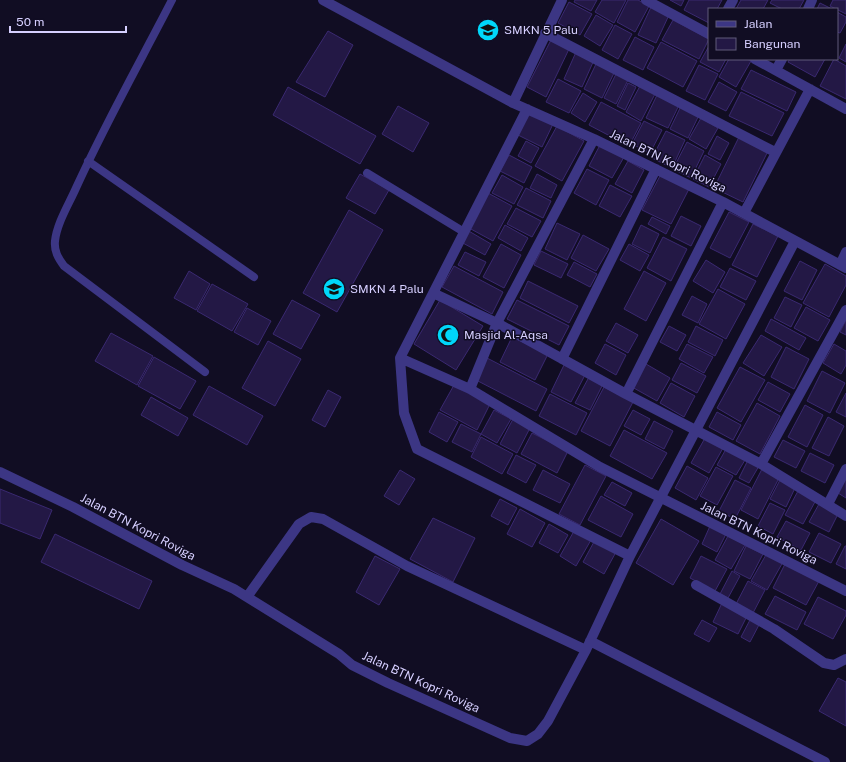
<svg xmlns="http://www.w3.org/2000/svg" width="846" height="762" font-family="'Public Sans',sans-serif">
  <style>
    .building { fill: #231845; stroke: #3a2971 }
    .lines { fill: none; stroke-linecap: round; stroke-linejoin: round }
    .service { stroke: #3c3684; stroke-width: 8 }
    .minor { stroke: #3c3684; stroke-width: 10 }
    .labels { text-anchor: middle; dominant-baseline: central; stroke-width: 3; stroke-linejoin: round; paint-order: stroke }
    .poi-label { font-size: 12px; fill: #d6cfff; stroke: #110d23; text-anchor: start }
    .street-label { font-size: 12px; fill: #d6cfff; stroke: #110d23 }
  </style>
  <rect width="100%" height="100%" fill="#110d23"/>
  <!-- building -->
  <path class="building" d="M575 0H597L591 11 574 2Z
    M602 0H626L614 23 595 12Z
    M628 0H638L649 6 635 32 617 22Z
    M670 0H684L681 6Z
    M689 0H722L717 9H709V23L684 10Z
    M741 0H768L763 9H736Z
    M772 0H804L799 9H782L770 3Z
    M833 0H846V14L830 6Z
    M569 2 592 14 580 35 558 23Z
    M820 3 832 9H817Z
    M651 7 669 15 656 43 638 35Z
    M837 12 846 17V22L840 33 837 32Z
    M596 15 613 25 600 46 584 36Z
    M673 20 709 39 699 59 662 40Z
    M615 25 632 34 618 59 602 50Z
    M328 31 353 45 325 97 296 82Z
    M635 37 654 47 643 70 623 60Z
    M552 38 570 47 546 97 527 87Z
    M661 42 697 61 683 87 647 68Z
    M846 44V62L839 58Z
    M709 46V59H726L719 72 700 62Z
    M576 52 594 60 582 87 564 79Z
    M729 59H747L751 61 736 87 719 77Z
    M790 59H825L815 77 788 62Z
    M834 59 846 66V99L820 86Z
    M596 64 614 73 602 98 584 89Z
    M699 65 718 74 705 100 686 91Z
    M751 70 796 92 787 111 741 89Z
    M616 74 628 80 616 104 604 98Z
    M558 79 581 91 569 113 546 102Z
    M719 82 737 92 726 111 708 102Z
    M628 83 636 87 625 110 617 106Z
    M640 86 655 94 641 121 626 112Z
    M288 87 376 136 360 164 273 115Z
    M741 92 784 113 772 136 729 116Z
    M583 93 597 102 585 122 571 113Z
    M657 95 679 105 668 128 646 118Z
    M601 102 641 123 629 146 589 125Z
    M398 106 429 123 413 152 382 134Z
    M681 106 699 115 688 138 670 129Z
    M530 112 553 124 542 147 518 135Z
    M701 118 718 128 706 149 689 139Z
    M644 121 662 130 650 153 632 144Z
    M557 126 584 141 562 181 535 166Z
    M666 131 685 140 672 168 652 158Z
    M717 136 729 143 720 160 708 154Z
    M739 137 768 151 743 202 714 188Z
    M526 141 539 148 531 163 518 156Z
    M687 142 704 151 691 178 673 169Z
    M600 145 624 157 612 178 589 166Z
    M509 155 532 167 524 183 500 171Z
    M705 155 721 164 709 187 693 179Z
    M628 161 644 170 632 193 615 184Z
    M587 169 609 180 596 205 574 193Z
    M360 174 389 190 375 214 346 198Z
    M537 174 557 185 551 198 530 188Z
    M661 174 689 189 671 224 642 210Z
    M502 175 523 187 514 204 492 193Z
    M610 185 632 196 620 217 599 206Z
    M526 188 551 201 543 218 517 205Z
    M488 193 512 206 493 241 469 228Z
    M516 208 541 221 532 237 507 224Z
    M349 210 383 230 337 312 303 293Z
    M729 212 749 222 730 258 710 248Z
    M681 216 701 226 691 246 671 236Z
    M652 217 670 226 666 234 648 224Z
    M557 223 580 234 567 260 545 249Z
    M753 224 778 236 757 277 732 265Z
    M505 225 528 238 521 251 498 238Z
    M641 225 659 234 650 253 632 244Z
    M467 230 491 244 485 255 461 242Z
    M583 235 609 249 596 271 571 258Z
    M663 237 687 249 671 281 647 268Z
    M501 244 521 255 504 288 483 277Z
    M629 244 649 255 640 271 620 260Z
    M541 251 568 264 561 278 534 265Z
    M465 252 486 262 479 276 458 265Z
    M706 260 725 272 713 293 693 281Z
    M800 261 817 270 802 300 784 291Z
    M574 262 597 274 590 287 567 275Z
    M825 264 846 276V285L829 317 803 303Z
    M454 266 503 292 492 314 442 287Z
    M730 268 756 281 746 300 720 287Z
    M189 271 210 284 196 310 174 298Z
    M644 271 666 283 646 321 624 309Z
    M528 281 578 306 569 323 520 298Z
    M212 284 248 304 232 331 197 311Z
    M718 289 745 304 726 339 699 324Z
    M692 296 707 304 698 323 682 315Z
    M785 297 802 305 791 327 774 318Z
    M292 300 320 315 301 349 273 334Z
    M440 300 483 326 456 370 414 344Z
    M517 300 569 326 559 345 507 319Z
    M806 307 830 320 818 341 794 328Z
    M247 308 271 321 258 345 234 332Z
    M771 319 806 338 799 350 765 331Z
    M846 320V335L840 332Z
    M616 323 638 335 628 353 606 341Z
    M669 326 686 335 677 351 660 342Z
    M696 326 723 340 715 356 688 342Z
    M111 333 153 356 137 385 95 361Z
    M761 335 782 347 764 376 743 363Z
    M512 337 548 354 535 380 500 362Z
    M268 341 301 359 275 406 242 388Z
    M605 344 626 355 616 375 595 363Z
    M687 344 713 357 704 373 679 359Z
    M834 344 846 351V365L841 374 823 363Z
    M786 347 809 359 794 389 771 377Z
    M154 357 196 381 180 409 138 386Z
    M487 358 547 389 536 411 476 380Z
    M681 363 706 376 697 393 672 380Z
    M646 364 670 378 657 401 632 387Z
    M564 365 585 375 571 402 551 392Z
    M740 367 765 380 741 422 717 408Z
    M822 371 845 383 830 413 807 401Z
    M589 377 603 384 590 410 575 403Z
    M768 382 790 394 780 412 758 400Z
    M671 383 695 396 684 417 660 403Z
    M454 385 490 404 477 430 440 410Z
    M209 386 263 416 247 445 193 415Z
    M604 387 633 402 610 446 581 431Z
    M328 390 341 397 325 427 312 420Z
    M846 393V417L836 412Z
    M550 394 587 413 576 435 539 416Z
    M151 397 188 418 178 436 141 415Z
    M757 403 780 416 760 454 736 441Z
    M805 405 823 415 807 447 788 437Z
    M494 410 511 419 497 443 481 434Z
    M633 410 650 419 641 435 624 426Z
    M439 412 458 422 447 442 429 432Z
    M717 412 741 425 733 440 709 427Z
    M828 417 844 426 829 456 812 448Z
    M513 419 530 428 517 453 500 444Z
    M654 421 673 431 664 449 645 439Z
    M461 424 481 434 472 452 452 442Z
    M624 430 667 453 652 479 610 456Z
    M532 433 568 451 557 473 521 454Z
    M481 437 513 454 502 474 471 457Z
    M705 438 723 448 709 473 691 463Z
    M783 440 805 451 796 468 774 457Z
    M726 449 745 460 736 475 717 465Z
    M810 453 834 465 825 483 801 471Z
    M516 455 536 465 526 483 507 473Z
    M748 460 759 466 749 483 739 478Z
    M585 465 606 476 580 525 559 514Z
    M687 466 708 478 696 500 675 488Z
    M716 467 733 476 717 505 700 496Z
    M762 469 779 478 758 519 741 510Z
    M400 470 415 479 399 505 384 496Z
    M543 470 570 484 560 503 533 490Z
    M846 477V498L838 493Z
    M735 480 751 488 735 519 719 511Z
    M780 480 795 488 786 507 770 499Z
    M612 482 632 493 625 506 604 495Z
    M0 489 52 510 40 539 0 523Z
    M798 491 816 500 803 524 785 515Z
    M601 496 633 514 621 537 588 520Z
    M500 499 517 508 508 525 491 516Z
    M770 503 785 510 773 534 758 526Z
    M819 504 838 514 829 532 809 522Z
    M520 509 545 523 532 547 507 534Z
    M433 518 475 538 453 582 410 559Z
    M661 519 699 541 673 585 636 563Z
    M786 521 810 533 801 550 777 537Z
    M549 524 568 535 558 553 539 543Z
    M710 526 726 534 717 552 702 544Z
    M574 531 591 540 576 566 560 556Z
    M819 533 841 544 831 563 809 552Z
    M55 534 152 581 139 609 41 562Z
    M728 536 745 545 731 569 715 560Z
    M595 540 616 552 604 574 583 562Z
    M746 546 763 554 750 579 734 571Z
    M845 546H846V569L836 564Z
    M767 553 783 562 767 590 751 581Z
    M375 556 400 569 379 605 356 592Z
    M701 556 727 569 715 591 690 578Z
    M785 564 819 581 806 605 773 588Z
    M732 571 740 576 728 598 720 594Z
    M748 581 765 590 753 613 736 604Z
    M775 596 806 612 797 630 765 614Z
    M818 597 846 611V615L833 639 804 624Z
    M722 603 747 616 738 634 713 622Z
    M751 618 760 623 750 642 741 637Z
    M702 620 717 628 709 642 694 634Z
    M838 678 846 682V726L819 711Z"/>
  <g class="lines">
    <!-- service -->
    <path class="service" d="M172 0C140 62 105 124 76 188 69 204 57 223 55 241 54 251 58 258 64 266L205 372
      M88 161 254 277
      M367 173 464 232"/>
    <!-- minor -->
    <path class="minor" d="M323 0 513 103 594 139 723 202 846 268
      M646 0 709 34
      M728 9 733 0
      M808 9 812 0
      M545 33 775 152
      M755 59 846 109
      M776 70 782 59
      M513 103 562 0
      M527 109 400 358 470 389 600 467 846 591
      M744 213 810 89
      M840 265 846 252
      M433 293 497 323 626 394 761 464 846 516
      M400 358 404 413 417 449 630 556
      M562 359 656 169
      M470 389 497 323 594 139
      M626 394 723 202
      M761 464 846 310
      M0 472 73 507 182 565 234 589 339 654 352 665 388 683 510 738 527 741 538 734 548 721 586 650 630 556 795 241
      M828 504 846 469
      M696 585 774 629 824 663 834 665 846 659
      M247 597 299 524 311 517 323 519 407 566 586 650
      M590 641 825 762"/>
  </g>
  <!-- icons -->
  <defs>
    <g id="school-disc" transform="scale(1.15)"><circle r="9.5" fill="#00d7fa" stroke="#110d23"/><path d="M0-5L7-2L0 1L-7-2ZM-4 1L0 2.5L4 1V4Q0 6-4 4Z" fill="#111"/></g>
    <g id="mosque-disc" transform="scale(1.15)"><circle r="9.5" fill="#00d7fa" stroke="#110d23"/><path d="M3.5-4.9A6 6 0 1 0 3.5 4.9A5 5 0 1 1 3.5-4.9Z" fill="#111"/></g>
  </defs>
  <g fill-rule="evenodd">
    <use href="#school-disc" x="488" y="30"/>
    <use href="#school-disc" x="334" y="289"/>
    <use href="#mosque-disc" x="448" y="335"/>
  </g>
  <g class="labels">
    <!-- poi labels -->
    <g class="poi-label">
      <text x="504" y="30">SMKN 5 Palu</text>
      <text x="350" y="289">SMKN 4 Palu</text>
      <text x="464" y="335">Masjid Al-Aqsa</text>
    </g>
    <!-- street labels -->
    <g class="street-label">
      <text transform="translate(668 161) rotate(26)">Jalan BTN Kopri Roviga</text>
      <text transform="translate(138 527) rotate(28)">Jalan BTN Kopri Roviga</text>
      <text transform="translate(759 533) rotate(26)">Jalan BTN Kopri Roviga</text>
      <text transform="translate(421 682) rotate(25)">Jalan BTN Kopri Roviga</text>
    </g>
  </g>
  <!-- legend -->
  <rect x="708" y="8" width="130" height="52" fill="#110d23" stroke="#605b7b"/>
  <rect x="716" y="21" width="20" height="6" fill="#3c3684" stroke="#605b7b"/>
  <text x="744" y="28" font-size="12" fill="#d6cfff">Jalan</text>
  <rect x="716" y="38" width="20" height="12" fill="#231845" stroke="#605b7b"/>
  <text x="744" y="48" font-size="12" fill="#d6cfff">Bangunan</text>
  <!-- scale -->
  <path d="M10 26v6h116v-6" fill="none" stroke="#d6cfff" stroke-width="2"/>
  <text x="16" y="26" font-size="12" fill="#d6cfff" stroke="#110d23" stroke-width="3" paint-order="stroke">50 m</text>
</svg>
